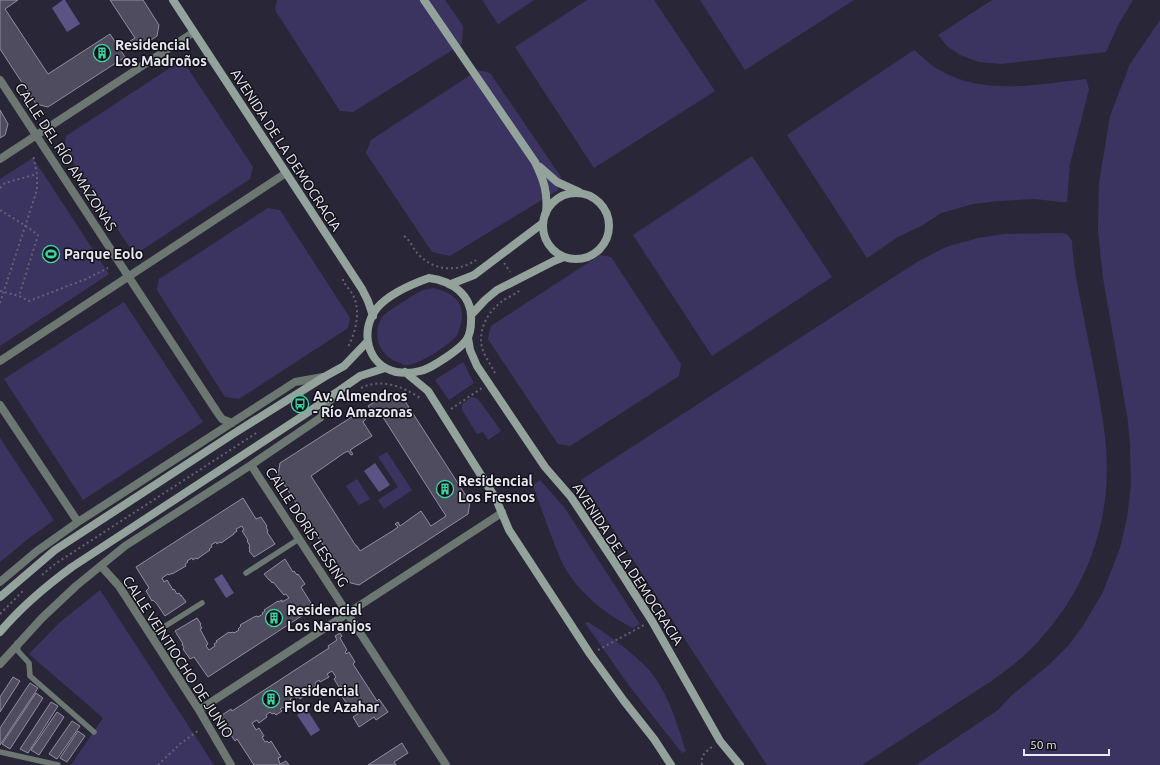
<svg xmlns="http://www.w3.org/2000/svg" width="1160" height="765" font-family="Ubuntu,sans-serif">
  <style>
    .green { fill: #3b3461 }
    .water { fill: #5a5384 }
    .building { fill: #4e4c5e; stroke: #8f8ea2 }
    .lines { fill: none; stroke-linecap: round; stroke-linejoin: round }
    .path { stroke: #646270; stroke-width: 2; stroke-dasharray: 2 3; stroke-linecap: butt }
    .lane { stroke: #6d7772; stroke-width: 5.5 }
    .street { stroke: #6d7772; stroke-width: 8 }
    .secondary { stroke: #93a39c; stroke-width: 8 }
    .labels { text-anchor: middle; dominant-baseline: central; stroke-width: 3; stroke-linejoin: round; paint-order: stroke }
    .poi-label { font-size: 14px; font-weight: bold; fill: #e8e8f2; stroke: #121118; text-anchor: start }
    .street-label { font-size: 14px; fill: #e8e8f2; stroke: #121118 }
  </style>
  <rect width="100%" height="100%" fill="#292737"/>
  <!-- green -->
  <path class="green" d="M277 0H445L463 26 462 44 353 112 340 111 275 10Z
    M482 0H534L498 24Z
    M587 0H654L715 91 594 168 515 47Z
    M700 0H854L745 70Z
    M992 0H1133L1118 25 1106 52 1001 64 979 62 960 55 947 46 938 35Z
    M1160 20V765H916L998 710 1011 696 1051 663 1068 646 1083 626 1103 592 1120 548 1127 518 1131 485 1130 446 1128 421 1103 278 1098 231 1099 183 1110 116 1130 64Z
    M914 50C923 57 931 66 941 71 985 96 1039 84 1086 79L1089 89 1070 164 1067 202H1061L1035 199 999 201 973 204 941 213 923 225 898 237 867 258 787 135Z
    M176 64 187 67 253 167 250 179 142 250 130 248 64 148 66 136Z
    M478 70 490 73 561 177 558 190 450 256 432 252 366 153 371 140Z
    M752 156 832 277 712 356 633 235Z
    M33 158 109 274 0 346V179Z
    M268 208 280 210 350 318 348 328 239 399 225 397 157 290 159 279Z
    M1063 233 1068 235 1072 241C1073 265 1078 289 1083 313 1090 351 1099 390 1104 429 1116 513 1090 589 1031 649 1019 661 1006 670 993 680L862 765H767L581 480 917 262 946 247 978 238 1004 234Z
    M600 255 611 257 681 364 679 376 570 446 558 444 488 339 491 326Z
    M433 288C452 292 466 302 461 323 460 327 459 331 457 335 450 345 420 364 408 365 405 366 402 364 400 363 391 360 386 356 381 348 375 338 376 323 385 314 390 310 397 306 403 302 414 295 419 290 433 288Z
    M124 302 203 422 83 500 4 379Z
    M463 362 474 383 449 400 435 380Z
    M472 397 478 399 501 431 488 440 483 432 477 434 462 410V404Z
    M0 438 54 520 28 539 0 562Z
    M387 452 412 490 384 509 378 500 398 487 378 457Z
    M357 479 370 499 359 505 346 486Z
    M540 480 564 507 640 624 633 628C608 616 579 593 565 568 561 562 559 555 556 548 548 527 540 506 533 485Z
    M100 590 214 765H71L103 718 29 654 58 624Z
    M588 622C610 636 631 651 649 670 668 692 677 724 686 751L682 753 630 687 585 623Z"/>
  <!-- water -->
  <path class="water" d="M63 0H65L80 24 67 32 52 8Z
    M375 463 390 485 379 492 364 471Z
    M222 574 234 593 226 598 214 579Z
    M306 708 320 730 311 736 297 715Z"/>
  <!-- building -->
  <path class="building" d="M0 0H18L5 9 48 74 110 34 125 57 48 107 36 104 0 49Z
    M110 0H143L159 25 157 36 136 50 130 41 135 38Z
    M0 110 8 124 5 135 0 138Z
    M389 393 401 395 470 502 468 514 359 585 347 582 278 475 280 463 361 411 366 419 363 422 372 436 350 450 353 454 351 455 348 451 344 453 311 476 356 546H357L360 551 394 530 398 527 395 524 398 522 400 526 421 511 431 526 446 516 379 411 374 414 368 406Z
    M243 498 256 519 261 517 267 526 266 527 268 531 267 532 275 544 254 557 249 551 250 550 249 547 250 546 247 541 248 540 242 531 244 530 242 526 236 529 237 531 234 533V534L221 543 220 542 217 544 216 542 211 545 212 547 209 549 210 550 197 559 196 558 193 560 192 558 187 561 188 562 185 564 186 566 172 574V573L169 575 168 574 162 578 164 582 167 580 173 590 174 589 177 594 179 593 181 596V595L186 602 165 616 157 604 153 600 152 601 146 591 149 588 136 567Z
    M285 559 293 572 294 571 297 575 298 574 305 584 301 587 314 608 208 677 194 657 190 659 183 649 184 648 182 644H183L175 631 197 618 201 624 200 625 202 628 200 629 208 644 206 646 209 650 215 646 214 644 217 642 216 641 229 632 230 633 233 632 234 633 239 630 238 629 241 626 240 625 254 617 257 616 258 617 263 614 262 613 265 611 264 610 278 601V602L282 600V602L289 598 286 594 284 595 273 582 272 583 270 580H269L264 574Z
    M340 633 342 636 340 638 347 650 345 652 346 654 349 652 355 662 353 664 377 701 379 699 388 712 376 720 374 717 359 727 353 717 359 713 354 709 351 710 341 695 344 694 342 691 344 690 341 686 339 687 334 679 336 677 332 671 327 674 329 677 320 682 319 680 315 683 316 685 314 687 315 689 309 693 307 691 305 693 306 695 300 699 299 697 296 698 295 696 290 699 292 701 289 703 291 705 285 709 283 707 280 709 282 711 276 715 274 713 272 714 270 712 266 715 267 717 259 723 257 720 252 723 256 730 259 728 264 736 262 737 265 742 267 741 269 743 271 741 281 757 278 758 280 764 286 761 289 765H254L237 739 235 741 228 731 231 730 229 727 227 729 219 717 231 709 232 711 329 648 328 646 337 640 335 636Z
    M13 677 20 681 0 712V697Z
    M30 683 38 688 0 745V728Z
    M36 693 43 698 10 749 2 744Z
    M51 702 58 706 28 753 20 749Z
    M57 712 64 717 39 755 31 750Z
    M72 721 80 726 57 759 49 754Z
    M78 731 85 736 67 762 60 758Z
    M402 743 408 753 394 762 396 765H368Z"/>
  <g class="lines">
    <!-- path -->
    <path class="path" d="M0 188 5 183 37 174
      M0 210 26 226 38 235 19 296
      M404 236C410 240 413 248 417 253 433 271 457 273 476 260
      M504 263 510 272
      M343 279V281C347 287 353 293 355 300 360 314 355 334 348 347
      M0 291 19 296 29 301 86 279 108 268
      M0 303 37 190V174L33 155
      M495 373C491 365 485 357 482 348 478 330 487 313 501 302 506 298 514 295 519 291L520 288
      M361 388C381 378 402 386 420 398
      M451 409 482 388
      M42 575 55 564 258 432
      M0 614 23 591
      M598 650 644 625
      M158 765 180 744 199 730
      M702 765C700 755 706 752 713 746"/>
    <!-- lane -->
    <path class="lane" d="M246 573 299 539
      M151 635 202 603
      M17 643 18 651 29 663 30 676 94 732
      M0 752 58 765"/>
    <!-- street -->
    <path class="street" d="M0 80 217 412 222 419 232 423
      M0 159 194 32
      M0 361 286 173
      M0 405 78 522
      M251 465 446 765
      M101 566 119 586 199 710 231 765
      M0 582 37 551 78 522 295 382 323 377
      M0 664 42 618 76 586 125 546 251 465 320 418 334 394
      M199 710 497 516 502 512"/>
    <!-- secondary -->
    <path class="secondary" d="M173 0 362 289 368 301 373 316
      M424 0 535 162C544 181 548 192 546 213
      M540 167 557 182 579 192
      M543 226a33 33 0 1 1 66 0a33 33 0 1 1-66 0Z
      M429 278C452 281 473 295 471 321 471 327 470 334 467 339 462 348 431 369 420 371 413 373 402 373 396 372 367 365 359 331 377 308 389 294 412 284 429 278Z
      M451 284 474 275 543 223
      M472 314 485 300 497 290 554 261 564 257
      M468 338 470 350 477 366 545 467 571 497 613 560 652 621 720 741 740 765
      M405 372 428 391 496 499 509 530 590 654 624 701 654 739 671 765
      M0 597 55 550 233 434 324 377 344 366 367 342
      M0 632C21 607 46 586 72 567L307 413 360 376 385 368"/>
  </g>
  <!-- icons -->
  <defs>
    <g id="building-ring" transform="scale(0.9)"><circle r="9.5" fill="#121118" stroke="#3dd4a3" stroke-width="1.5"/><path d="M-4-6H4V6H1V3H-1V6H-4ZM-2.5-4.3h1.7v1.8h-1.7ZM.8-4.3h1.7v1.8H.8ZM-2.5-1h1.7V.8h-1.7ZM.8-1h1.7V.8H.8Z" fill="#3dd4a3"/></g>
    <g id="stadium-ring" transform="scale(0.9)"><circle r="9.5" fill="#121118" stroke="#3dd4a3" stroke-width="1.5"/><path d="M0-5a6.5 5 0 1 0 0 10a6.5 5 0 1 0 0-10ZM-3.5-1.8h7v3.6h-7Z" fill="#3dd4a3"/></g>
    <g id="bus-ring" transform="scale(0.9)"><circle r="9.5" fill="#121118" stroke="#3dd4a3" stroke-width="1.5"/><path d="M-5-6H5V4H4V6H2V4H-2V6H-4V4H-5ZM-3.5-4V0h7V-4ZM-3.5 1.2v1.5H-2V1.2ZM2 1.2v1.5H3.5V1.2Z" fill="#3dd4a3"/></g>
  </defs>
  <g fill-rule="evenodd">
    <use href="#building-ring" x="102" y="53"/>
    <use href="#stadium-ring" x="51" y="254"/>
    <use href="#bus-ring" x="300" y="404"/>
    <use href="#building-ring" x="445" y="489"/>
    <use href="#building-ring" x="274" y="618"/>
    <use href="#building-ring" x="271" y="699"/>
  </g>
  <g class="labels">
    <!-- poi labels -->
    <g class="poi-label">
      <text x="115" y="45">Residencial<tspan x="115" dy="16">Los Madroños</tspan></text>
      <text x="64" y="254">Parque Eolo</text>
      <text x="313" y="396">Av. Almendros<tspan x="313" dy="16">- Río Amazonas</tspan></text>
      <text x="458" y="481">Residencial<tspan x="458" dy="16">Los Fresnos</tspan></text>
      <text x="287" y="610">Residencial<tspan x="287" dy="16">Los Naranjos</tspan></text>
      <text x="284" y="691">Residencial<tspan x="284" dy="16">Flor de Azahar</tspan></text>
    </g>
    <!-- street labels -->
    <g class="street-label">
      <text transform="translate(286 150) rotate(57)">AVENIDA DE LA DEMOCRACIA</text>
      <text transform="translate(66 157) rotate(57)">CALLE DEL RÍO AMAZONAS</text>
      <text transform="translate(307 527) rotate(57)">CALLE DORIS LESSING</text>
      <text transform="translate(628 564) rotate(57)">AVENIDA DE LA DEMOCRACIA</text>
      <text transform="translate(178 657) rotate(57)">CALLE VEINTIOCHO DE JUNIO</text>
    </g>
  </g>
  <!-- scale -->
  <path d="M1024 749v6h85v-6" fill="none" stroke="#e8e8f2" stroke-width="2"/>
  <text x="1030" y="749" font-size="12" fill="#e8e8f2" stroke="#121118" stroke-width="3" paint-order="stroke">50 m</text>
</svg>
